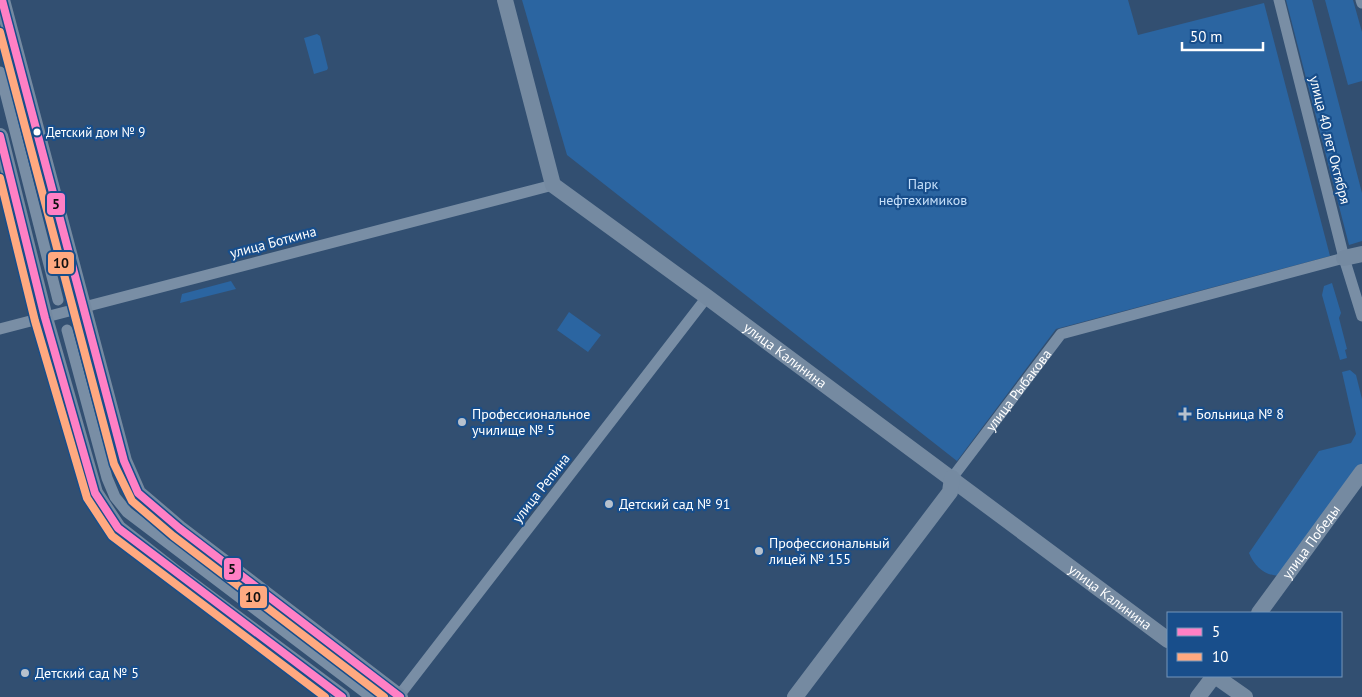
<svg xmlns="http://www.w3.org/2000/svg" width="1362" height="697" font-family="'PT Sans',sans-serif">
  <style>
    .green { fill: #2b65a1 }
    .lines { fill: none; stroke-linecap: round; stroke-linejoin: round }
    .street { stroke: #798ea5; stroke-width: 11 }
    .secondary { stroke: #758aa1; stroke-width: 16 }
    .bus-1-casing { stroke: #184e8b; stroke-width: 11 }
    .bus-2-casing { stroke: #184e8b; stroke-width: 11 }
    .bus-1 { stroke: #ff80c5; stroke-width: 8 }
    .bus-2 { stroke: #ffa980; stroke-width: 8 }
    .bus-dot { fill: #fff; stroke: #184e8b; stroke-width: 2 }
    .poi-dot { fill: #b7c1cd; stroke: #184e8b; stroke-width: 2 }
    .labels { text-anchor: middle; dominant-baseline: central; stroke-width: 4.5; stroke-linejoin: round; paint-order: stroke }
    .bus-label { font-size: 13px; fill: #fff; stroke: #184e8b; text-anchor: start }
    .street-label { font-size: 14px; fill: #fff; stroke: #184e8b }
    .park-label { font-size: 14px; fill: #c7e0fa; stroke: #184e8b }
    .poi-label { font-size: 14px; fill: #fff; stroke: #184e8b; text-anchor: start }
    .line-badge { stroke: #184e8b; stroke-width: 2 }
    .pale-badge-label { font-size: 14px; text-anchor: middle; font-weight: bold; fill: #111 }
  </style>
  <rect width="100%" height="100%" fill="#324f71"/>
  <!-- green -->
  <path class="green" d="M522 0H1128L1138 35 1264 3 1330 256 1056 329 957 461 567 155Z
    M1286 0H1312L1362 193V241L1349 245Z
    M1325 0H1353L1362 32V81L1348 85Z
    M317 34 320 36 328 68 327 70 314 74 304 38Z
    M231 281 236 289 180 303 182 294Z
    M1332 283 1341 313 1339 318 1347 349 1345 350 1347 358 1340 360 1322 295 1324 286Z
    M569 312 601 335 588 352 557 330Z
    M1350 370 1356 375 1362 399V467L1279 576C1264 575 1255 567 1249 553L1319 451 1351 443 1356 434 1342 372Z"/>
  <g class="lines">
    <!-- street -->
    <g class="street">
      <path d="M1279 0 1344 258 1362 316"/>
      <path d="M1361 0 1362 3"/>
      <path d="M0 72 58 300"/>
      <path d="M0 329 553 185"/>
      <path d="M67 330 107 478 115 497 127 512 371 697"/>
      <path id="s1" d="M952 478 1061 334 1344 258"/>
      <path d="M398 697 707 297"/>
    </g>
    <!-- secondary -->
    <g class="secondary">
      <path d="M2 0 124 461 138 493 179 528 400 697"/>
      <path id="s2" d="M505 0 553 185 707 297 1168 640"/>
      <path d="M0 136 45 318 95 493 118 528 178 575 342 697"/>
      <path d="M1344 258 1362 254"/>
      <path id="s3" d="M1259 613 1362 472"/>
      <path d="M1215 676 1245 697"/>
      <path d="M795 697 950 492 952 478"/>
      <path d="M1198 697 1214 676"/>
    </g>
    <!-- bus-1 casing -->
    <g class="bus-1-casing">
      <path id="bus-1" d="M2 0 124 461 138 493 179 528 400 697
        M0 136 45 318 95 493 118 528 342 697"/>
    </g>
    <!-- bus-2 casing -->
    <g class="bus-2-casing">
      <path id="bus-2" d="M0 32 114 464 132 501 173 536 384 697
        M0 178 35 321 87 498 112 536 325 697"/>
    </g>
    <!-- bus-1 -->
    <use href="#bus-1" class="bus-1"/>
    <!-- bus-2 -->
    <use href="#bus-2" class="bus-2"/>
  </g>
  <!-- markers -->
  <circle class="bus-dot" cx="37" cy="132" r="4.5"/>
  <g class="poi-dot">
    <path d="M1182.5 406.5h5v5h5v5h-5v5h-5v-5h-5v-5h5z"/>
    <circle cx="462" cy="422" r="5"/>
    <circle cx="609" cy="504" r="5"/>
    <circle cx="759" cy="551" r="5"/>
    <circle cx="25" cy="673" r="5"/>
  </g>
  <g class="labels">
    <!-- bus labels -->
    <g class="bus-label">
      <text x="46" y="132">Детский дом № 9</text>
    </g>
    <!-- street labels -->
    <g class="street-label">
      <text transform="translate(1330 140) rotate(76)">улица 40 лет Октября</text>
      <text transform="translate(273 242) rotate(-15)">улица Боткина</text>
      <text stroke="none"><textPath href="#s2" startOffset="479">улица Калинина</textPath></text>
      <text stroke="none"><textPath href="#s1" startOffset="110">улица Рыбакова</textPath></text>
      <text transform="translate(541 488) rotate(-52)">улица Репина</text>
      <text stroke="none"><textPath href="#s3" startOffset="88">улица Победы</textPath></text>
      <text stroke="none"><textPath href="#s2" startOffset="884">улица Калинина</textPath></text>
    </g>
    <!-- park labels -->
    <g class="park-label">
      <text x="923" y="184">Парк<tspan x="923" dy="16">нефтехимиков</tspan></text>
    </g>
    <!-- poi labels -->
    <g class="poi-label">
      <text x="472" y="414">Профессиональное<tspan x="472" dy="16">училище № 5</tspan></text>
      <text x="1196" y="414">Больница № 8</text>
      <text x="619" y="504">Детский сад № 91</text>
      <text x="769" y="543">Профессиональный<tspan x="769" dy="16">лицей № 155</tspan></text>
      <text x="35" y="673">Детский сад № 5</text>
    </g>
  </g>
  <g class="line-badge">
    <rect x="46" y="192" width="20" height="24" rx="5" fill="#ff80c5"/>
    <rect x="47" y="251" width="28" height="24" rx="5" fill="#ffa980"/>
    <rect x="223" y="557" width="19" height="24" rx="5" fill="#ff80c5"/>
    <rect x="239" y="585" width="29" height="24" rx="5" fill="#ffa980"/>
  </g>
  <g class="pale-badge-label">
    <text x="56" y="209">5</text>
    <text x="61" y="268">10</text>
    <text x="232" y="574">5</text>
    <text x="253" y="602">10</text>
  </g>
  <!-- legend -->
  <rect x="1167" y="612" width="175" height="65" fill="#184e8b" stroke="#7495b9"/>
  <rect x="1177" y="628" width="25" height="8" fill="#ff80c5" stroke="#7495b9"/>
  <text x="1212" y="637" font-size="15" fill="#ffffff">5</text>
  <rect x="1177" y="653" width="25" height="8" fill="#ffa980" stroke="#7495b9"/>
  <text x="1212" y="662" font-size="15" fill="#ffffff">10</text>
  <!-- scale -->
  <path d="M1182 42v8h81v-8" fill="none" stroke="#ffffff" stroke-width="2.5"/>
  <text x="1190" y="42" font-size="15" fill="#ffffff" stroke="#184e8b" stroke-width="4" paint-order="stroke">50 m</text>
</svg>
